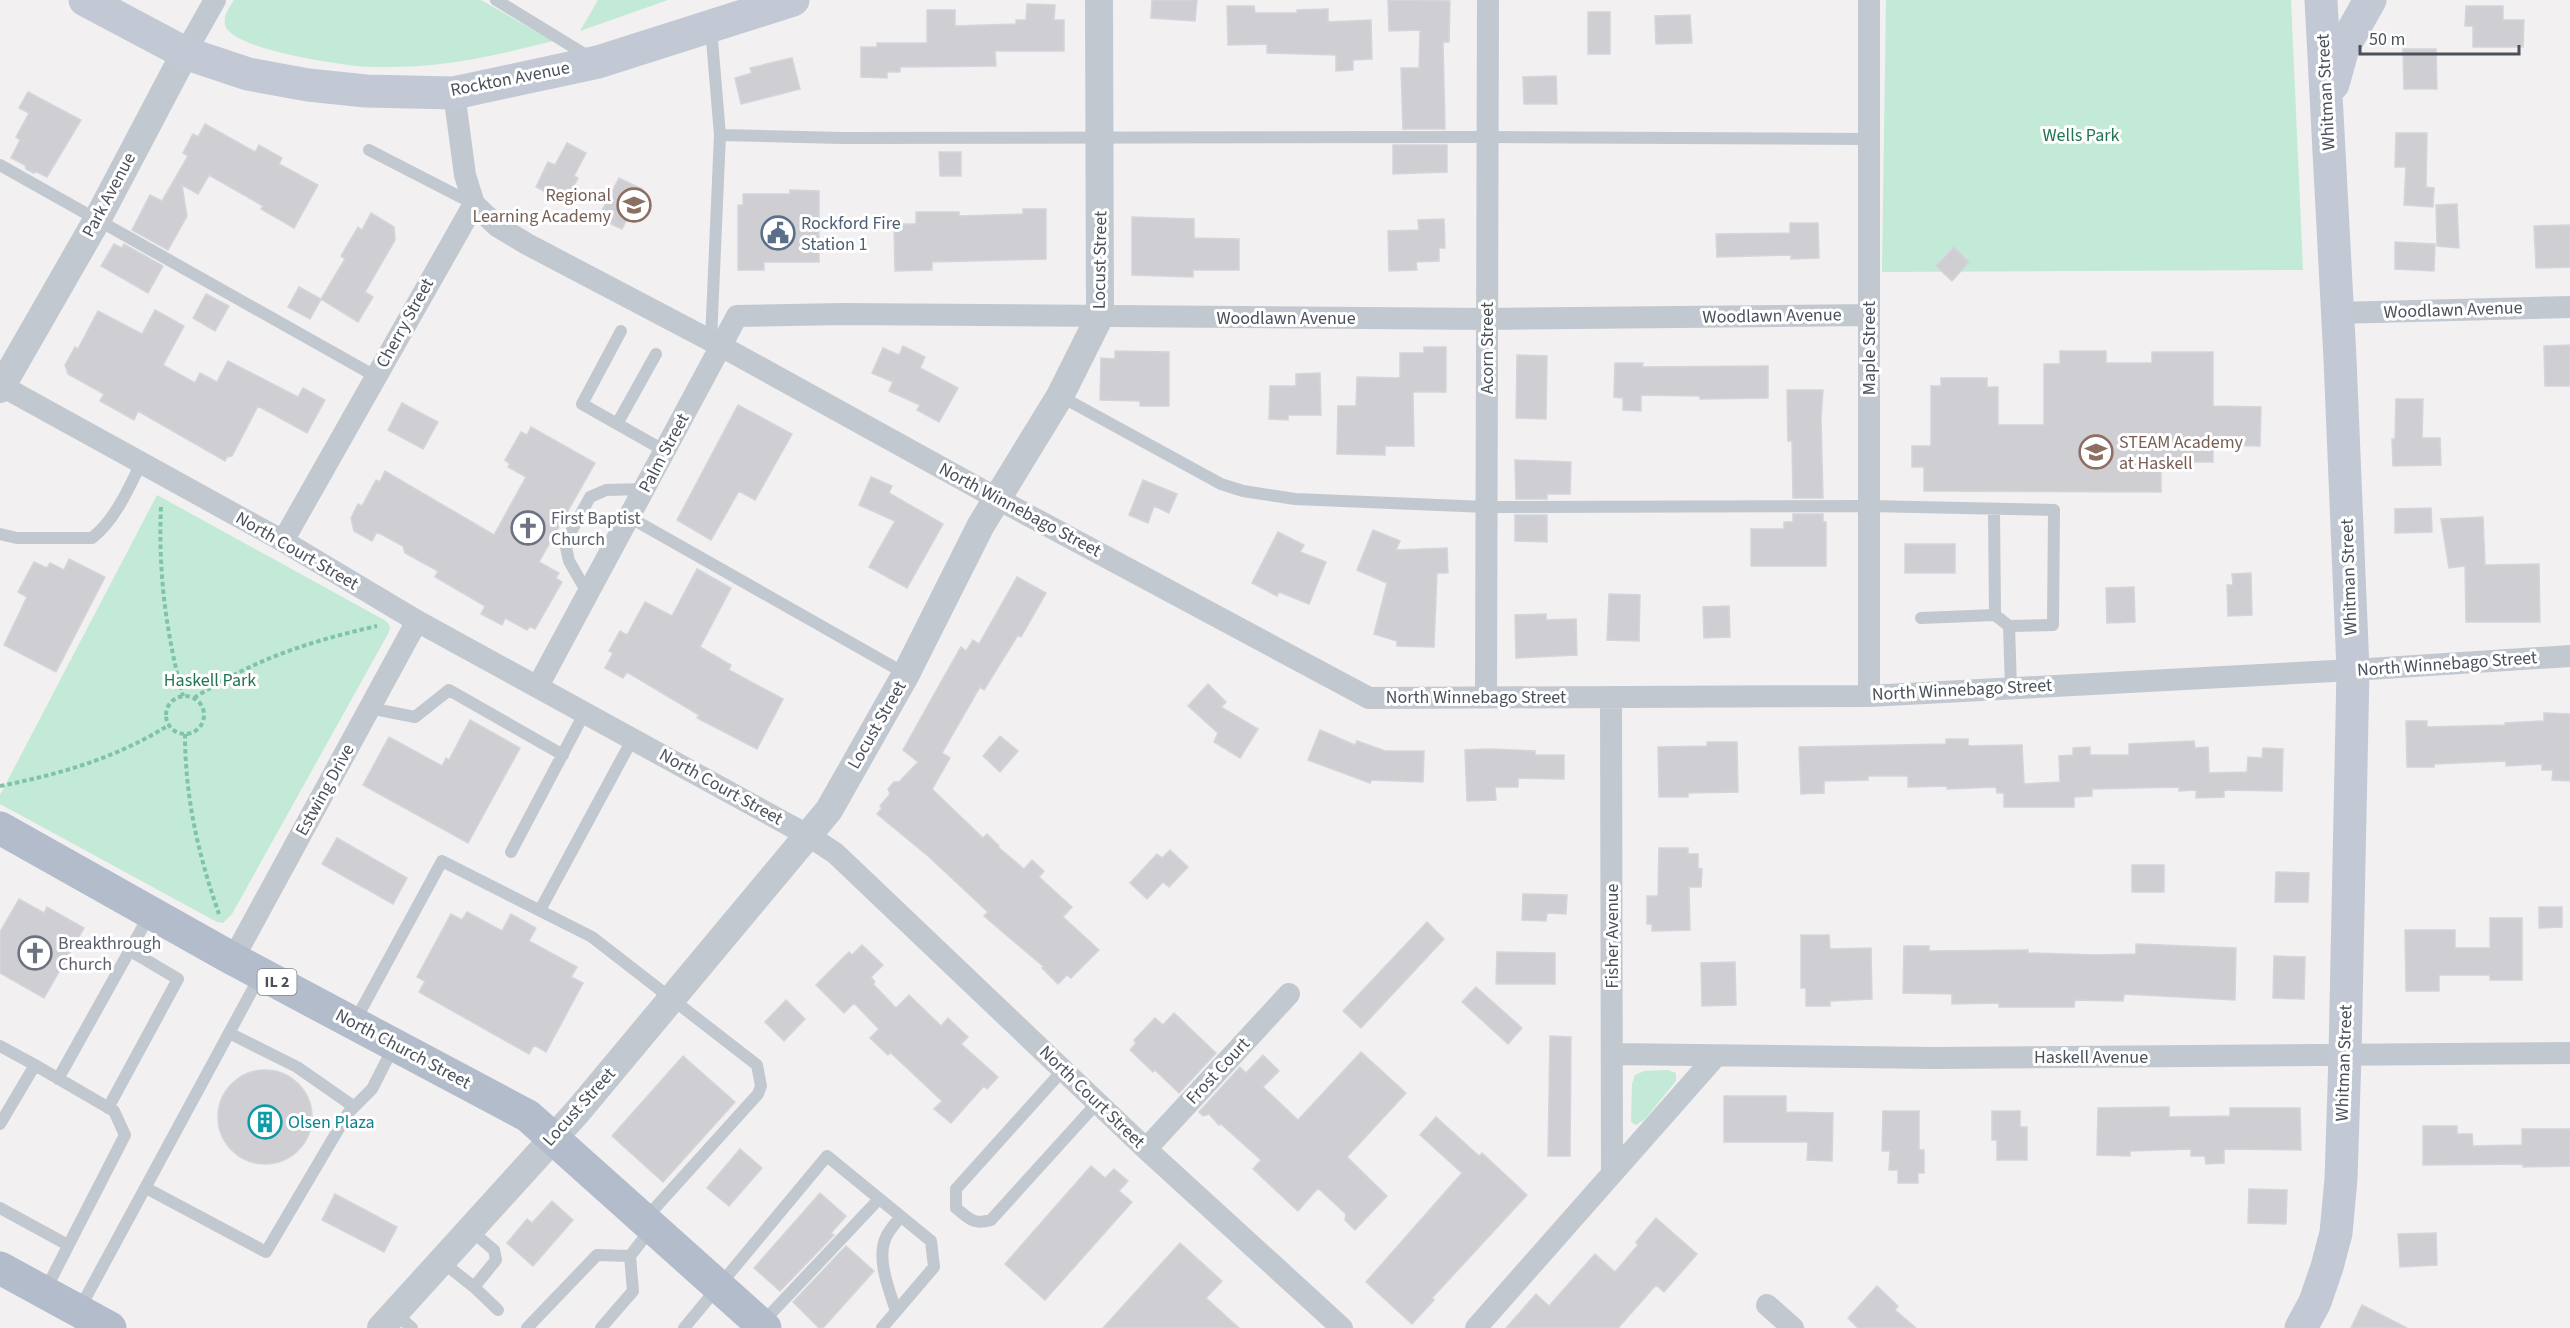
<svg xmlns="http://www.w3.org/2000/svg" width="2570" height="1328" font-family="'Source Sans 3',sans-serif">
  <style>
    .green { fill: #c3ead6 }
    .building { fill: #ceced3; stroke: #d4d5da; stroke-width: 1.5 }
    .lines { fill: none; stroke-linecap: round; stroke-linejoin: round }
    .path { stroke: #7fc4a9; stroke-width: 4; stroke-dasharray: 4.5 3; stroke-linecap: butt }
    .service { stroke: #c2c8d0; stroke-width: 12 }
    .minor { stroke: #c2c8d0; stroke-width: 22 }
    .tertiary { stroke: #c2c8d0; stroke-width: 28 }
    .secondary { stroke: #c2c9d4; stroke-width: 33 }
    .primary { stroke: #b2bccb; stroke-width: 33 }
    .labels { text-anchor: middle; dominant-baseline: central; stroke-width: 6; stroke-linejoin: round; paint-order: stroke }
    .shield { fill: #fff; stroke: #80858c; stroke-width: 1.5 }
    .shield-label { font-size: 16px; font-weight: bold; fill: #4a515b }
    .street-label { font-size: 18px; fill: #4a515b; stroke: #fff }
    .park-label { font-size: 18px; fill: #227553; stroke: #fff }
    .education-label { font-size: 18px; fill: #785e54; stroke: #fff; text-anchor: end }
    .service-label { font-size: 18px; fill: #4e5e75; stroke: #fff; text-anchor: start }
    .worship-label { font-size: 18px; fill: #5b616d; stroke: #fff; text-anchor: start }
    .culture-label { font-size: 18px; fill: #0d838f; stroke: #fff; text-anchor: start }
  </style>
  <rect width="100%" height="100%" fill="#f2f0f0"/>
  <!-- green -->
  <path class="green" d="M234 0H481L553 41C513 51 473 61 431 65 412 67 391 67 371 67 347 66 231 50 225 25 223 16 229 8 234 0Z
    M598 0H668L580 31Z
    M1886 0H2291L2303 270 1882 272Z
    M157 495 386 621 390 626 389 632 232 914 223 923 217 922 0 804V795Z
    M1668 1070 1676 1073V1081L1645 1119 1636 1125 1631 1122 1632 1084 1635 1075 1644 1071Z"/>
  <!-- building -->
  <path class="building" d="M1152 0H1197L1195 21 1151 18Z
    M1388 0 1450 1 1449 42H1443L1445 129H1403L1401 68H1419L1420 30 1389 31Z
    M1027 4 1055 5 1054 20H1064V51H995L996 66 900 67V72H887V78L861 77V47H877V43H927V10H955V26L1016 24V20H1026Z
    M1227 6H1254L1255 13H1297V10L1328 9V22L1371 20 1372 59 1353 60V70L1336 71V55L1267 53V44L1228 45Z
    M2466 6H2503V20H2524L2523 47H2473V26H2465Z
    M1588 12H1610V54H1588Z
    M1690 15 1692 43 1656 44 1655 16Z
    M2403 49H2436L2437 89H2404Z
    M792 58 800 89 741 104 735 78 752 73 750 68Z
    M1556 76 1557 104H1524L1523 77Z
    M28 92 81 120 47 177 37 172 33 173 26 169 25 165 11 158 20 140 16 137 29 113 19 108Z
    M205 124 255 152 259 145 282 158 279 164 318 185 294 228 261 209 263 206 209 175 198 194 182 185 187 216 168 250 132 230 150 195 162 201 188 156 183 153 193 134 198 137Z
    M2396 133H2427L2426 187 2434 188 2433 207 2404 205 2406 167H2395Z
    M567 143 586 153 574 176 578 178 565 202 536 187 548 162 555 165Z
    M1393 145H1447V172L1393 174Z
    M939 152H961V176H940Z
    M619 178 642 189 622 229 598 218Z
    M790 190 819 191V262H764V270H738V205H743V194H790Z
    M2457 204 2459 248 2437 246 2436 205Z
    M1023 209H1046V259L932 262V270L895 271 894 224H916V212H959V216L1023 214Z
    M371 213 394 227 395 240 365 292 373 297 358 322 321 299 345 259 341 256 358 227 362 230Z
    M1132 217 1194 219V238L1239 239V270H1193V277L1132 275Z
    M1444 219 1445 248H1439V261L1416 262 1417 270 1389 271 1388 231 1419 230 1418 220Z
    M1790 223H1818L1819 258 1791 259V255L1717 257 1716 234 1790 233Z
    M2570 225V267L2536 268 2534 226Z
    M2395 242 2435 244 2434 271 2395 269Z
    M114 244 122 248 124 244 163 266 148 293 101 266Z
    M1954 247 1969 262 1952 281 1936 266Z
    M299 287 321 299 310 319 288 307Z
    M206 294 229 306 215 331 193 318Z
    M155 310 184 326 163 365 195 383 200 373 217 382 228 361 298 397 303 388 325 400 307 433 258 406 232 456 227 457 225 461 138 411 134 420 100 401 104 394 68 374 65 365 75 347 78 349 98 311 142 334Z
    M2570 345V386H2545L2544 346Z
    M903 346 925 357 920 368 958 388 939 422 917 410 920 405 889 391 893 382 872 373 883 348 899 355Z
    M1424 347H1446V392H1413L1414 446H1385V455L1337 454 1338 406H1356L1357 377 1400 378V353H1424Z
    M1115 351 1169 352V406H1140V401L1100 400 1101 358 1115 359Z
    M2060 351H2106V363H2152V352H2213V406L2261 407 2260 446 2213 445V462H2161V492L1924 491V467H1912V446H1931V386H1941V378H1987V387H1998V425H2044V364H2060Z
    M1517 355 1547 356 1546 419 1516 418Z
    M1615 363H1643L1642 367 1768 366V398L1700 399V396L1641 395V411L1623 410V398L1614 397Z
    M1320 373 1321 415H1288V420L1269 419 1270 386H1296V374Z
    M1787 390H1823L1821 418 1823 498H1793L1792 441H1788Z
    M2396 399H2423L2422 438H2440L2441 465 2393 466 2392 439H2395Z
    M402 403 438 422 423 449 388 430Z
    M738 405 792 434 755 500 739 491 711 540 677 520Z
    M531 427 595 463 539 562 559 573 556 578 562 582 535 629 530 626 527 630 505 618 502 625 481 614 485 606 435 577 438 571 405 553 403 546 377 532 372 541 354 531 351 518 358 504 362 506 376 480 380 482 385 471 494 535 526 477 508 467 510 464 505 460 521 432 527 435Z
    M1515 460 1571 462 1570 494H1547V499H1516Z
    M871 477 892 486 889 493 943 524 907 588 869 567 895 521 859 505Z
    M1143 480 1177 494 1169 513 1154 506 1148 523 1129 515Z
    M2431 508 2432 532 2395 533V509Z
    M1793 514H1823V522H1826V566H1751V529H1784V522H1793Z
    M1515 515H1547V542L1515 541Z
    M2483 517 2485 565 2539 564 2540 622H2466L2465 566 2449 568 2441 519Z
    M1373 530 1400 541 1396 550 1447 548 1448 573H1437L1434 647 1397 646V641L1374 634 1387 583 1357 570Z
    M1278 532 1304 545 1300 552 1326 562 1309 604 1279 592 1277 596 1252 583Z
    M1905 544H1955V573H1905Z
    M69 559 105 577 56 672 4 645 27 597 18 592 34 562 47 568 50 563 64 570Z
    M697 569 731 588 700 647 731 665 729 670 783 699 757 749 697 718 699 715 627 672 623 678 605 668 613 653 609 651 620 631 627 635 645 602 672 616Z
    M2251 573 2252 615 2228 616 2227 585H2233L2232 574Z
    M1017 577 1046 593 1021 637 1018 635 984 690 980 687 942 753 950 758 932 789 983 838 987 834 999 846 998 847 1024 869 1032 860 1044 871 1039 877 1072 907 1063 917 1099 950 1071 978 1067 975 1058 984 1042 968 1044 967 984 916 988 912 928 856 877 814 882 808 880 806 890 794 888 789 894 782H899L918 762 903 750 946 673 961 647 966 651 973 640 979 644Z
    M2134 587 2135 622 2107 623 2106 588Z
    M1609 594 1640 595 1639 641 1607 640Z
    M1729 606 1730 637 1704 638 1703 607Z
    M1546 614V620L1576 619 1577 655 1516 658 1515 615Z
    M1208 684 1226 702 1221 707 1258 729 1240 758 1214 742 1218 733 1188 706Z
    M2544 713 2570 714V781L2552 780 2553 770H2542V764L2506 766V761L2434 764V767H2407L2406 721H2427V727L2505 725V723L2544 721Z
    M470 720 520 748 468 843 363 785 389 737 442 766 446 758 449 760Z
    M1320 730 1355 745 1357 741 1385 751H1424L1423 782 1371 780 1370 783 1308 760Z
    M1000 736 1018 751 1000 772 983 756Z
    M1946 739H1968V746L2022 745 2024 784 2060 782 2059 756 2073 755V748L2090 747V755H2129V744L2194 741 2195 748 2208 747 2209 773 2247 772 2248 757 2262 758 2263 748 2283 749 2282 791 2224 790V797L2196 798V790L2179 791V787L2092 789V796L2074 797V807H2004V793H1997L1996 787 1947 789V786L1908 787V776H1868V780L1824 781V793L1801 794 1799 747 1946 744Z
    M1707 742H1737L1738 792 1688 793V797H1659L1658 747 1707 746Z
    M1489 749 1535 751V755H1564V779L1518 778V787H1495L1496 800 1467 801 1465 750Z
    M337 838 407 878 393 904 322 864Z
    M1659 848H1688V854H1698V868L1702 869 1701 887H1689L1690 930 1652 931V924H1647V896H1658Z
    M1170 850 1188 867 1169 887 1163 882 1147 899 1130 883 1157 854 1162 858Z
    M2132 865H2164V892H2132Z
    M2276 872 2309 873 2308 902H2275Z
    M1523 894 1567 895 1566 914 1547 913 1546 921 1522 920Z
    M19 899 44 913 47 907 84 928 44 998 0 973V932Z
    M2539 907H2562V927L2539 928Z
    M467 912 502 931 511 914 536 928 529 941 577 967 571 977 583 983 546 1052 534 1045 529 1054 419 992 425 981 417 977 451 914 462 920Z
    M2490 918H2522V980H2490V975H2439V991H2406L2405 930H2455V948H2490Z
    M1427 922 1444 939 1361 1028 1343 1011Z
    M1801 935H1829L1830 949 1871 948 1872 999 1830 1001V1006H1806V988H1801Z
    M2136 944 2236 948 2235 1000 2124 994 2123 1001 2075 1000 2074 1007H1999V1003L1952 1004V994L1903 993 1904 946H1929V951L2028 950V953L2096 955 2136 954Z
    M862 945 883 965 871 977 875 982 873 984 896 1008 909 995 941 1026 948 1018 968 1037 961 1044 998 1077 987 1089 984 1086 951 1123 934 1109 942 1101 890 1052 888 1055 870 1038 879 1029 854 1003 844 1013 816 985 849 952 852 955Z
    M1497 952 1555 953V984H1496Z
    M2274 956 2305 957 2304 999 2273 998Z
    M1735 962 1736 1005 1702 1006 1701 963Z
    M1476 987 1522 1028 1508 1044 1462 1002Z
    M786 1000 805 1019 784 1041 765 1022Z
    M1174 1013 1216 1053 1179 1093 1155 1070 1153 1072 1130 1050 1136 1043 1134 1040 1155 1018 1163 1025Z
    M1550 1036 1571 1037 1570 1156H1548Z
    M1361 1052 1406 1093 1347 1157 1387 1196 1355 1230 1345 1220 1346 1214 1318 1188 1298 1211 1253 1169 1261 1160 1221 1124 1219 1125 1209 1114 1203 1116 1199 1112 1240 1067 1246 1073 1263 1055 1279 1071 1263 1087 1298 1120Z
    M683 1056 735 1102 663 1182 612 1136Z
    M218 1117a47 47 0 1 1 94 0a47 47 0 1 1-94 0Z
    M1724 1096H1786V1112L1833 1113 1832 1161 1807 1160 1808 1142H1724Z
    M2169 1107V1117L2230 1116V1108H2300L2301 1150 2224 1149V1163L2206 1164 2205 1156H2191V1149L2130 1151V1156L2097 1155 2098 1108Z
    M1883 1111H1919V1150H1924V1173H1918V1183H1898V1170H1889L1890 1151H1882Z
    M1992 1111H2020V1127H2027V1160H1997V1140H1992Z
    M1436 1117 1479 1156 1482 1153 1527 1195 1432 1298 1434 1300 1412 1324 1366 1282 1462 1173 1420 1135Z
    M2423 1126H2457V1134H2472L2473 1146 2522 1145V1129H2570V1166L2523 1167V1164L2423 1165Z
    M740 1149 762 1168 729 1206 707 1188Z
    M1091 1166 1105 1178 1114 1169 1128 1181 1119 1191 1132 1202 1045 1300 1005 1264Z
    M2249 1189 2287 1190 2286 1224 2248 1223Z
    M820 1193 846 1216 831 1233 834 1235 780 1291 754 1268Z
    M335 1194 397 1227 384 1252 322 1220Z
    M552 1201 573 1220 533 1266 507 1243 527 1219 532 1223Z
    M1656 1218 1697 1254 1664 1292 1656 1285 1618 1328H1506L1536 1294 1549 1306 1595 1254 1615 1272 1638 1245 1636 1242Z
    M2436 1233 2437 1265 2400 1267 2398 1234Z
    M1180 1243 1222 1281 1206 1298 1239 1328H1103Z
    M846 1246 874 1271 823 1328H819L793 1302Z
    M1877 1286 1898 1306 1895 1310 1916 1328H1858L1848 1318Z
    M2362 1305 2407 1328H2351Z"/>
  <g class="lines">
    <!-- path -->
    <path class="path" d="M161 507C158 571 166 634 183 696
      M166 715a19 19 0 1 1 38 0a19 19 0 1 1-38 0Z
      M194 698C255 659 307 642 377 626
      M185 734C185 797 198 854 219 914
      M0 786C61 774 116 758 169 725"/>
    <!-- service -->
    <path class="service" d="M496 0 591 58
      M711 28 720 135 842 138 1486 137 1868 139
      M369 150 474 204
      M0 165 375 376
      M621 331 582 404 665 451
      M711 340 720 135
      M1060 396 1221 484 1243 491 1295 499 1486 507 1868 506 2054 510 2053 625 2009 626 2011 688
      M617 424 656 354
      M1994 509 1995 615 2009 626
      M629 517 906 674
      M0 534 17 538H92C115 520 129 488 141 463
      M588 594 569 561 565 543 590 497 606 490 644 489
      M1921 618 1995 615
      M369 708 415 717 449 690 563 755
      M511 852 585 712
      M540 910 633 738
      M354 1023 442 861 592 937 757 1065 761 1086 758 1094 645 1219
      M229 1033 297 1067 353 1106
      M0 1046 35 1065
      M1063 1070 956 1189V1208C969 1219 974 1225 991 1220L1097 1103
      M58 1079 150 914
      M108 1108 178 979 129 950
      M0 1124 35 1065 114 1111 125 1135 45 1291
      M146 1188 266 1252 348 1113 372 1089 394 1046
      M0 1208 68 1245
      M441 1261 474 1287 496 1260 494 1250 470 1230
      M474 1287 498 1310
      M79 1310 261 974
      M896 1311C889 1289 876 1259 886 1237 889 1230 896 1223 900 1217
      M395 1313 412 1328
      M762 1323 879 1199
      M527 1328 597 1255 630 1256
      M601 1328 633 1291 630 1256 651 1229
      M684 1328 827 1156 931 1241 934 1267 882 1328"/>
    <!-- minor -->
    <path class="minor" d="M1869 0V696
      M185 53 215 0
      M474 204 497 226 527 244 721 346 998 499 1369 698 1869 696 2353 670 2570 656
      M2336 313 2570 307
      M0 385 283 541 417 621 809 836 835 853 1146 1149 1342 1328
      M283 541 474 204 465 175 454 93
      M538 686 737 316 843 314 1488 319 1869 315
      M1486 696 1488 0
      M1611 698 1612 1174
      M233 959 417 621
      M1612 1054 1934 1058 2570 1053
      M1146 1149 1289 994
      M1767 1305 1793 1328
      M1476 1328 1716 1056"/>
    <!-- tertiary -->
    <path class="tertiary" d="M0 389 97 220 185 53
      M381 1328 578 1111 829 810 906 674 981 525 1060 396 1100 316 1099 0"/>
    <!-- secondary -->
    <path class="secondary" d="M85 0 185 53 248 74 308 85 366 91 454 93 598 62 793 0
      M2333 84 2343 48 2370 0
      M2301 1328 2315 1302 2327 1267 2336 1233 2341 1179 2345 1056 2353 670 2340 359 2321 0"/>
    <!-- primary -->
    <path class="primary" d="M0 828 233 959 528 1116 765 1328
      M0 1268 110 1328"/>
  </g>
  <!-- icons -->
  <defs>
    <g id="school-ring" transform="scale(1.725)"><circle r="9.5" fill="#fff" stroke="#8d6e63" stroke-width="1.5"/><path d="M0-5L7-2L0 1L-7-2ZM-4 1L0 2.5L4 1V4Q0 6-4 4Z" fill="#8d6e63"/></g>
    <g id="civic-ring" transform="scale(1.725)"><circle r="9.5" fill="#fff" stroke="#5c6f8a" stroke-width="1.5"/><path d="M-.6-6.5H3V-4.5H.6V-3L4-1V1h2V6H-6V1h2V-1L-.6-3ZM-1.2 2.5V6h2.4V2.5Z" fill="#5c6f8a"/></g>
    <g id="church-ring" transform="scale(1.725)"><circle r="9.5" fill="#fff" stroke="#6b7280" stroke-width="1.5"/><path d="M-1.2-6h2.4v3.5h3.3v2.4h-3.3V6h-2.4V-.1h-3.3v-2.4h3.3Z" fill="#6b7280"/></g>
    <g id="building-ring" transform="scale(1.725)"><circle r="9.5" fill="#fff" stroke="#0f9aa8" stroke-width="1.5"/><path d="M-4-6H4V6H1V3H-1V6H-4ZM-2.5-4.3h1.7v1.8h-1.7ZM.8-4.3h1.7v1.8H.8ZM-2.5-1h1.7V.8h-1.7ZM.8-1h1.7V.8H.8Z" fill="#0f9aa8"/></g>
  </defs>
  <g fill-rule="evenodd">
    <use href="#school-ring" x="634" y="205"/>
    <use href="#civic-ring" x="778" y="233"/>
    <use href="#school-ring" x="2096" y="452"/>
    <use href="#church-ring" x="528" y="528"/>
    <use href="#church-ring" x="35" y="953"/>
    <use href="#building-ring" x="265" y="1122"/>
  </g>
  <g class="labels">
    <!-- shield labels -->
    <rect class="shield" x="257.5" y="969" width="39" height="26" rx="4.5"/>
    <g class="shield-label">
      <text x="277" y="982">IL 2</text>
    </g>
    <!-- street labels -->
    <g class="street-label">
      <text transform="translate(510 79) rotate(-11)">Rockton Avenue</text>
      <text transform="translate(2326 92) rotate(-93)">Whitman Street</text>
      <text transform="translate(109 195) rotate(-62)">Park Avenue</text>
      <text transform="translate(1100 260) rotate(-89)">Locust Street</text>
      <text transform="translate(2453 310) rotate(-2)">Woodlawn Avenue</text>
      <text transform="translate(1772 316) rotate(-1)">Woodlawn Avenue</text>
      <text x="1286" y="318">Woodlawn Avenue</text>
      <text transform="translate(405 323) rotate(-61)">Cherry Street</text>
      <text transform="translate(1487 348) rotate(-90)">Acorn Street</text>
      <text transform="translate(1869 348) rotate(-90)">Maple Street</text>
      <text transform="translate(664 453) rotate(-62)">Palm Street</text>
      <text transform="translate(1020 510) rotate(28)">North Winnebago Street</text>
      <text transform="translate(297 551) rotate(30)">North Court Street</text>
      <text transform="translate(2349 577) rotate(-92)">Whitman Street</text>
      <text transform="translate(2447 664) rotate(-4)">North Winnebago Street</text>
      <text transform="translate(1962 690) rotate(-3)">North Winnebago Street</text>
      <text x="1476" y="697">North Winnebago Street</text>
      <text transform="translate(877 725) rotate(-60)">Locust Street</text>
      <text transform="translate(721 787) rotate(29)">North Court Street</text>
      <text transform="translate(325 790) rotate(-61)">Estwing Drive</text>
      <text transform="translate(1612 936) rotate(-90)">Fisher Avenue</text>
      <text transform="translate(403 1049) rotate(28)">North Church Street</text>
      <text x="2091" y="1057">Haskell Avenue</text>
      <text transform="translate(2344 1063) rotate(-88)">Whitman Street</text>
      <text transform="translate(1218 1071) rotate(-47)">Frost Court</text>
      <text transform="translate(1092 1097) rotate(44)">North Court Street</text>
      <text transform="translate(579 1107) rotate(-48)">Locust Street</text>
    </g>
    <!-- park labels -->
    <g class="park-label">
      <text x="2081" y="135">Wells Park</text>
      <text x="210" y="680">Haskell Park</text>
    </g>
    <!-- education labels -->
    <g class="education-label">
      <text x="611" y="195">Regional<tspan x="611" dy="21">Learning Academy</tspan></text>
      <text x="2119" y="442" text-anchor="start">STEAM Academy<tspan x="2119" dy="21">at Haskell</tspan></text>
    </g>
    <!-- service labels -->
    <g class="service-label">
      <text x="801" y="223">Rockford Fire<tspan x="801" dy="21">Station 1</tspan></text>
    </g>
    <!-- worship labels -->
    <g class="worship-label">
      <text x="551" y="518">First Baptist<tspan x="551" dy="21">Church</tspan></text>
      <text x="58" y="943">Breakthrough<tspan x="58" dy="21">Church</tspan></text>
    </g>
    <!-- culture labels -->
    <g class="culture-label">
      <text x="288" y="1122">Olsen Plaza</text>
    </g>
  </g>
  <!-- scale -->
  <path d="M2360 45v9h159v-9" fill="none" stroke="#4a515b" stroke-width="3"/>
  <text x="2369" y="45" font-size="18" fill="#4a515b" stroke="#ffffff" stroke-width="4.5" paint-order="stroke">50 m</text>
</svg>
